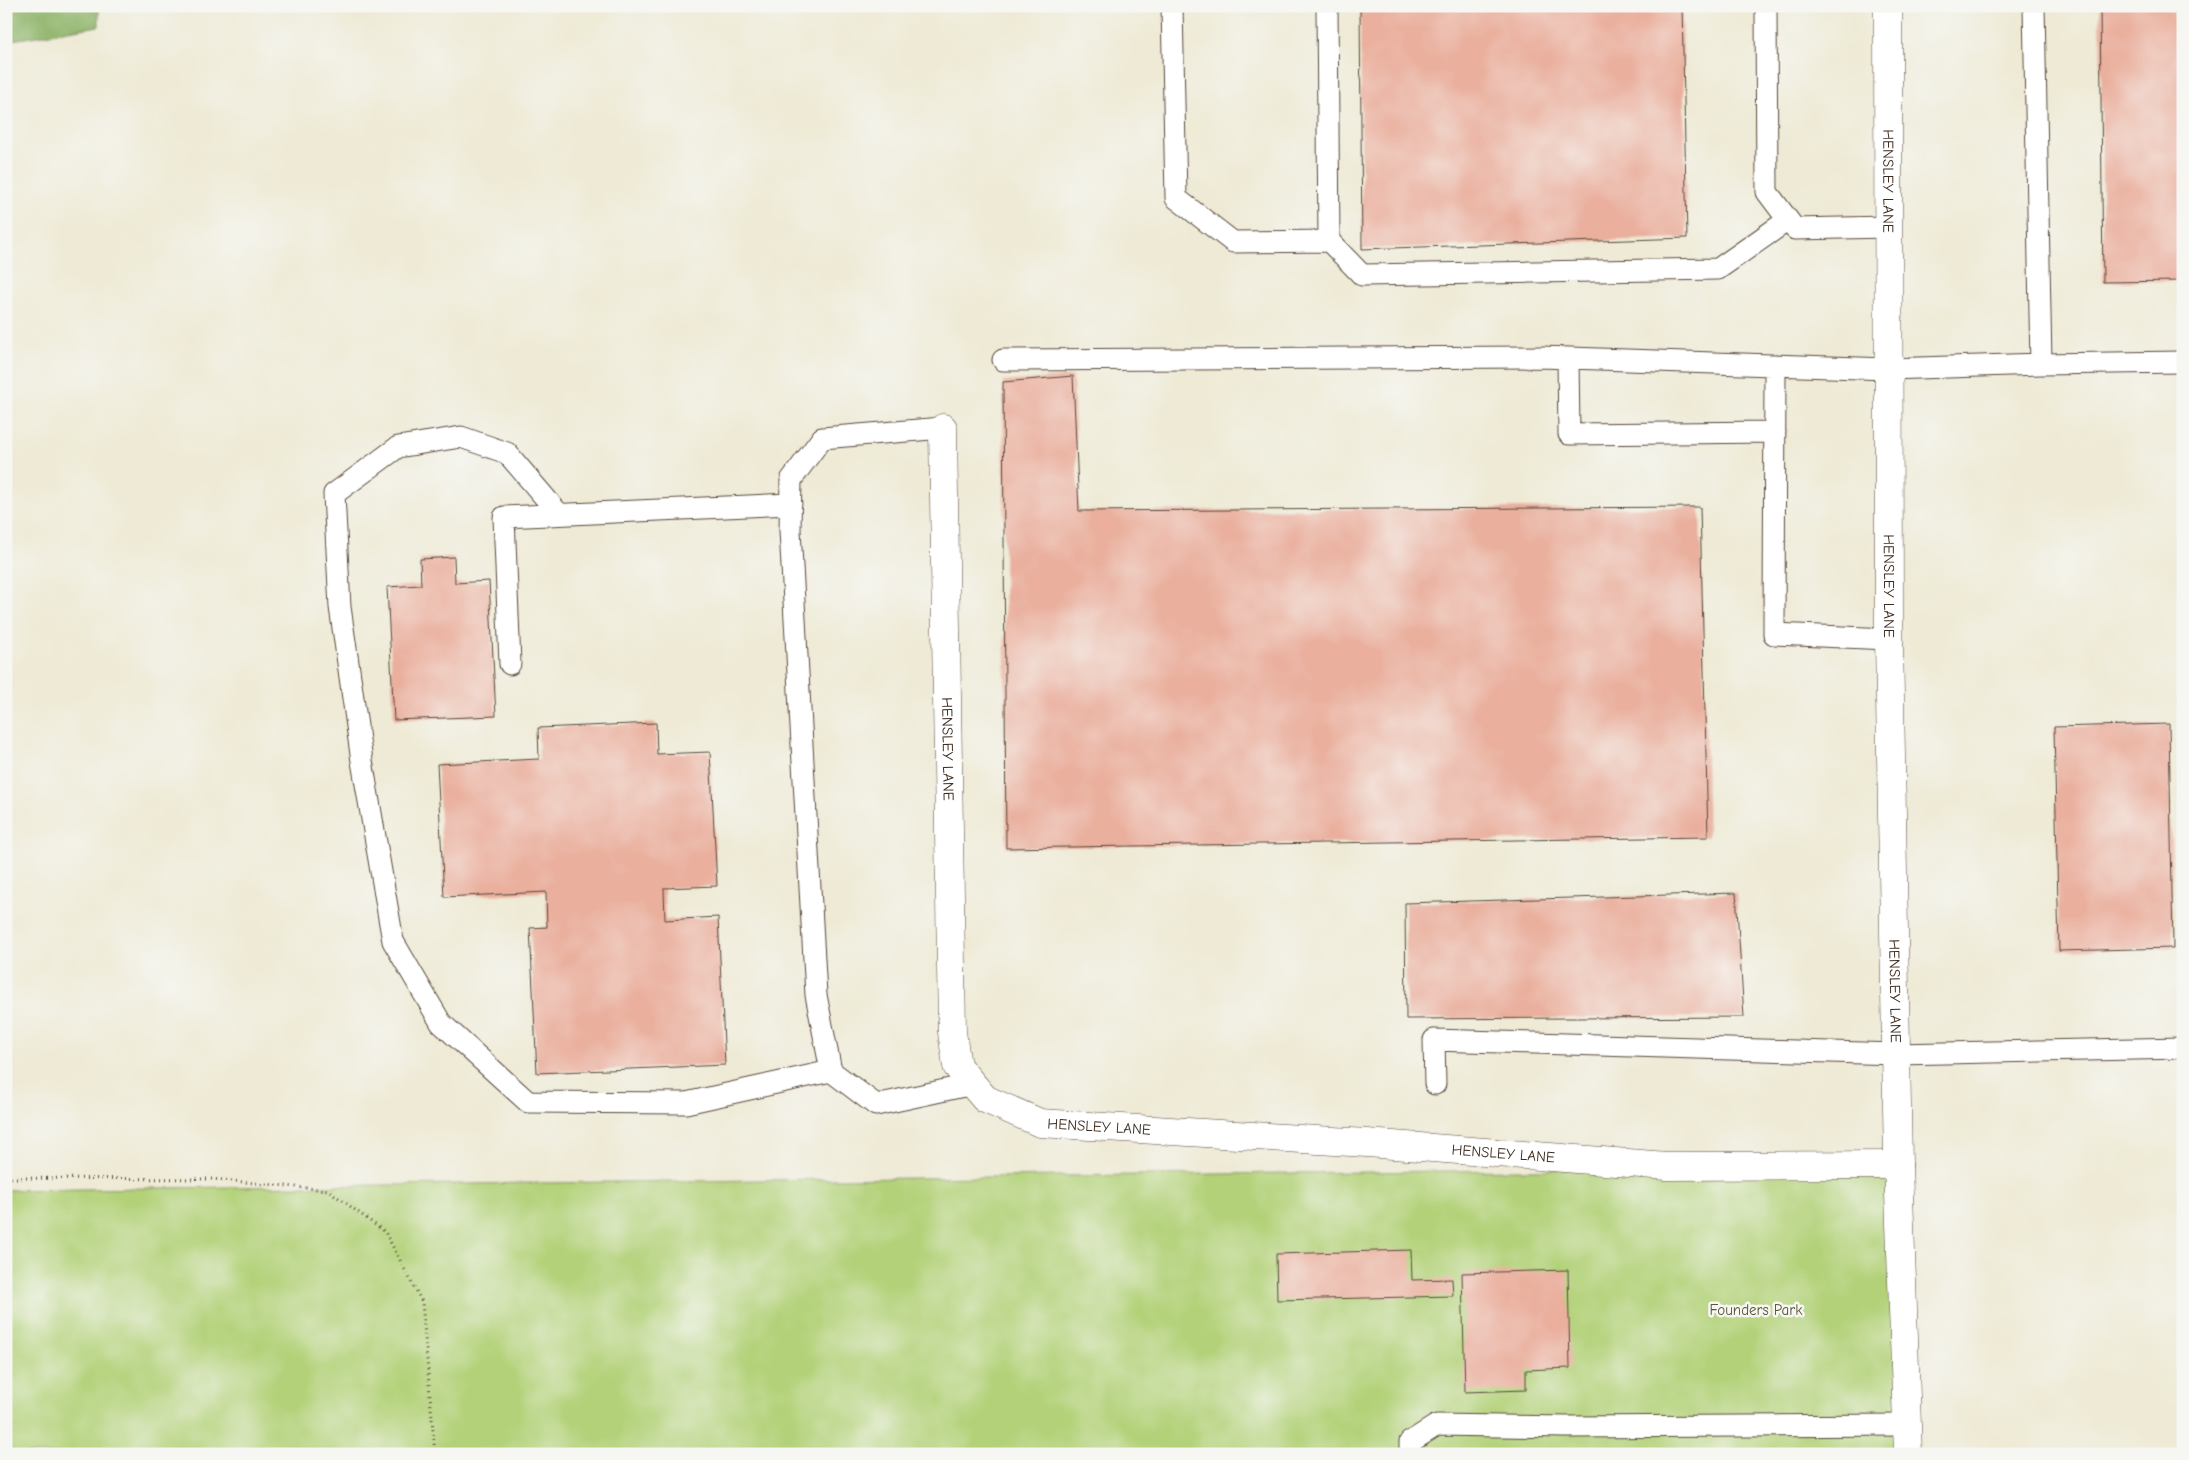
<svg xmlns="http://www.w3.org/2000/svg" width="2189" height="1460" font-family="'Comic Neue',sans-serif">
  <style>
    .green { fill: #b2d178; stroke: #767e4b }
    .forest { fill: #8db368; stroke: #646e43 }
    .building { fill: #eaaf9d }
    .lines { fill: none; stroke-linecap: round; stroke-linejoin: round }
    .service-casing { stroke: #564739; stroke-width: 23 }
    .minor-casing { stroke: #564739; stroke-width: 29 }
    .tertiary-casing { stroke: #564739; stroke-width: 29 }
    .path { stroke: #564739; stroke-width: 3; stroke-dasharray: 1 4; stroke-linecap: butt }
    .service { stroke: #fff; stroke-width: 21 }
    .minor { stroke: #fff; stroke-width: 28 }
    .tertiary { stroke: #fff; stroke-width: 28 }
    .labels { text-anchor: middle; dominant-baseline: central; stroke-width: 5; stroke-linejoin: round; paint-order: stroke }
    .street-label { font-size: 15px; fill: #3b2a1e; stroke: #f6f6f2 }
    .park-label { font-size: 15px; fill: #595434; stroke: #f6f6f2 }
  </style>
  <rect width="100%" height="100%" fill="#f6f6f2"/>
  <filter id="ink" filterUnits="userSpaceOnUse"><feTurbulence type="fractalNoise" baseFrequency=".02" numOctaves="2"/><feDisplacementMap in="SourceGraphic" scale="10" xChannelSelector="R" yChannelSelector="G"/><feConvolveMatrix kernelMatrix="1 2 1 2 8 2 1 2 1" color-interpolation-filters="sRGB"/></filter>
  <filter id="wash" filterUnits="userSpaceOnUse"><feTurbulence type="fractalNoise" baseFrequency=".0096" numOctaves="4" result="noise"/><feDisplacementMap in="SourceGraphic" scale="20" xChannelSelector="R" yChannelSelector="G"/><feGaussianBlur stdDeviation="1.12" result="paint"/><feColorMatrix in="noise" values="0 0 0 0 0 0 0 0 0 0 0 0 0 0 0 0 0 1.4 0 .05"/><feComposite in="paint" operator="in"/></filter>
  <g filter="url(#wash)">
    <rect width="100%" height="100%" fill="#eeead5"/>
    <!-- green -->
    <path class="green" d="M1898 1165 1908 1454H6V1190Z"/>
    <!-- forest -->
    <path class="forest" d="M6 6H99V26L6 41Z"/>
    <g id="blocks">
      <!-- building -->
      <path class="building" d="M1360 6H1682L1687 238 1362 249Z
        M2100 6H2183V281L2103 282Z
        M1073 376 1079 511 1700 507 1708 837 1006 848 1003 382Z
        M454 557 455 583 489 581 496 716 394 720 387 587 421 585 420 559Z
        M656 723 657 754 710 752 717 886 664 888 665 920 718 917 725 1065 537 1073 530 928 547 927 546 892 444 897 437 764 539 759 538 728Z
        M2169 724 2173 948 2059 951 2054 727Z
        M1736 893 1744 1017 1406 1019 1405 903Z
        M1411 1250 1412 1280 1452 1279 1453 1296 1277 1300 1276 1254Z
        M1568 1270 1570 1368 1526 1370V1390L1465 1392 1462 1273Z"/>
    </g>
  </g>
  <g filter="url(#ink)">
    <use href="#blocks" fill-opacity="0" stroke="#564739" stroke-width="1"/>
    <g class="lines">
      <!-- service casing -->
      <g class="service-casing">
        <path id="service" d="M1172 6 1176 198 1233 242 1329 241
          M1327 6 1329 241 1362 275 1718 269 1788 220
          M1766 6 1767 192 1795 229 1888 227
          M1568 358 1569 434 1775 432
          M1003 360 1541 357 1888 369 2041 364 2034 6
          M2041 364 2183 362
          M1775 365 1774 634 1889 639
          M943 428 822 438 791 480 790 530 816 995 831 1071 876 1105 973 1084
          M559 514 507 453 461 437 398 447 334 494 340 607 362 761 393 941 441 1023 528 1102 686 1103 831 1071
          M510 664 504 517 791 504
          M1435 1084 1434 1040 1896 1054 2183 1048
          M1410 1454V1442L1437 1425 1566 1427 1907 1425"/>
      </g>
      <!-- minor casing -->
      <g class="minor-casing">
        <g id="minor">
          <path id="s1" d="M943 428 952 1032 957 1066 985 1099 1040 1123 1367 1143 1667 1166 1898 1165"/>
        </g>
      </g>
      <!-- tertiary casing -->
      <g class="tertiary-casing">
        <g id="tertiary">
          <path id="s2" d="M1888 6 1889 639 1898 1165 1908 1454"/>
        </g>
      </g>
      <!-- path -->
      <path class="path" d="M6 1178 212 1179 328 1190 385 1232 422 1302 435 1454"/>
      <!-- service -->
      <use href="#service" class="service"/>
      <!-- minor -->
      <use href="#minor" class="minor"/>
      <!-- tertiary -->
      <use href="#tertiary" class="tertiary"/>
    </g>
  </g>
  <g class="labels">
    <!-- street labels -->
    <g class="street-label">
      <text stroke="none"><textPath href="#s2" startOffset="175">HENSLEY LANE</textPath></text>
      <text stroke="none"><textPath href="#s2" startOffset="580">HENSLEY LANE</textPath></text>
      <text stroke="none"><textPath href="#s1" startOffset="321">HENSLEY LANE</textPath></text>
      <text stroke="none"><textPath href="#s2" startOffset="985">HENSLEY LANE</textPath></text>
      <text stroke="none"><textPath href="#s1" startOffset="801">HENSLEY LANE</textPath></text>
      <text stroke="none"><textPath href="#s1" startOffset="1206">HENSLEY LANE</textPath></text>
    </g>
    <!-- park labels -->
    <g class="park-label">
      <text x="1756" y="1310">Founders Park</text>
    </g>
  </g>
  <!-- margin -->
  <rect width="2189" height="1460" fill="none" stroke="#f6f6f2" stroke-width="25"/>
</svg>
